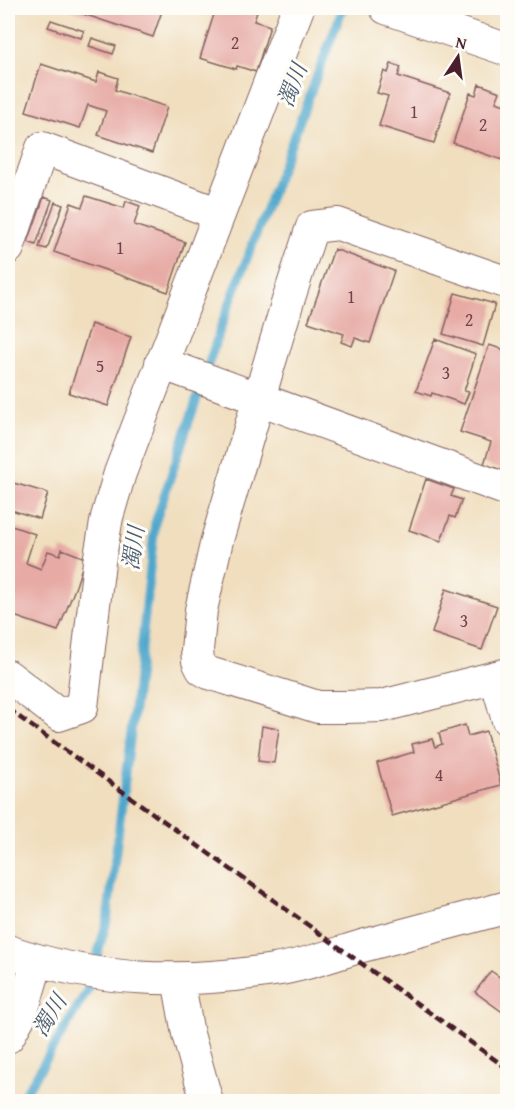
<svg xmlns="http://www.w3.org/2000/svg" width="515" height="1109" font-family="'Gentium Book Plus','Noto Serif JP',serif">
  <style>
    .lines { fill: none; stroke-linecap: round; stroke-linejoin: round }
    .stream { stroke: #4fa7cc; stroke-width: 9 }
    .building { fill: #e7aaa5 }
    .minor-casing { stroke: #84625e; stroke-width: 34 }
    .minor { stroke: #fff; stroke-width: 32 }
    .rail { stroke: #4a1f2b; stroke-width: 4.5; stroke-dasharray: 9 4.5; stroke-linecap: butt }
    .labels { text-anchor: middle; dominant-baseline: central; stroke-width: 6; stroke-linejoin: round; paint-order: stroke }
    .number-label { font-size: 18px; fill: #71424a }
    .water-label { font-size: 22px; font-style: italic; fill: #4c5c73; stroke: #fdfcf7 }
  </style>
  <rect width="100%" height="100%" fill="#fdfcf7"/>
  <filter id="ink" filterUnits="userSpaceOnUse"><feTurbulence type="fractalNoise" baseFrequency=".0167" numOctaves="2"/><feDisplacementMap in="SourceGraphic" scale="12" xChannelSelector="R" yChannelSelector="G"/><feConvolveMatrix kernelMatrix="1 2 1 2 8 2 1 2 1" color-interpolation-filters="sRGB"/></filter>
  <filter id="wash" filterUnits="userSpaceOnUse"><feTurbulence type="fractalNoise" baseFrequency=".008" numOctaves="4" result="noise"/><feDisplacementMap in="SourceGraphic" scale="24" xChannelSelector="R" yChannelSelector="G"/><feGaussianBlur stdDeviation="1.35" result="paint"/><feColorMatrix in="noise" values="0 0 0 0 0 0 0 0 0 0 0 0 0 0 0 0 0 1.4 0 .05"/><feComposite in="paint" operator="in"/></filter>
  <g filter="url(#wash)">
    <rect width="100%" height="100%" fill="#f0debe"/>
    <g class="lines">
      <!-- stream -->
      <path class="stream" d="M18 1102 35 1078 87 991 107 921 138 678 155 523 223 321 343 8"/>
    </g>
    <g id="blocks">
      <!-- building -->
      <path class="building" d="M72 8H163L153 37 71 10Z
        M216 8H243L257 12 254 21 270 26 256 72 237 66 236 69 200 58Z
        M51 20 84 31 81 38 48 27Z
        M92 38 116 46 113 54 89 46Z
        M41 64 96 82 99 72 118 78 115 90 167 107 152 153 98 135 106 111 88 105 80 128 26 111Z
        M391 64 401 67 398 76 450 93 434 143 379 126 388 96 377 93 384 71 388 73Z
        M479 84 500 92 496 102 508 106V162L453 143 470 93 476 95Z
        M86 196 124 208 126 201 140 206 134 225 185 242 168 292 54 252 71 203 82 207Z
        M44 197 52 200 36 245 28 242Z
        M55 202 63 205 47 249 39 247Z
        M334 249 394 271 370 343 355 338 352 346 341 342 344 334 308 322Z
        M455 293 495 304 483 346 443 334Z
        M91 324 131 337 108 406 69 393Z
        M435 339 476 354 464 391 469 392 464 404 432 393 431 396 416 391Z
        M489 345 508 351 507 472 484 464 491 442 460 432Z
        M426 479 454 489 451 496 462 500 455 518 450 516 441 541 409 530Z
        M10 482 48 493 40 519 8 509V491Z
        M8 517 11 518 9 525 35 534 26 563 41 569 48 551 60 555 62 549 85 558 76 586 58 631 8 614Z
        M446 589 497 606 482 650 432 633Z
        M465 725 468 736 486 731 501 785 392 816 377 763 414 752 412 744 432 739 435 747 442 744 439 733Z
        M262 726 279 729 274 763 258 761Z
        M491 971 508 983V1016L475 992Z"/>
    </g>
  </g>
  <g filter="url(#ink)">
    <use href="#blocks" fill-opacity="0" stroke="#84625e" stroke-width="1.5"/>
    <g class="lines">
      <!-- minor casing -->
      <g class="minor-casing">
        <path id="minor" d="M386 8 508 50
          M8 248 42 148 219 214
          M508 283 338 224 312 227 287 304 217 540 201 610 197 650 198 661 202 669 209 673 318 707H345L382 706 508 674
          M161 363 508 490
          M8 676 59 715 82 707 99 562 107 517 120 473 298 8
          M496 678 508 720
          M8 951C98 982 180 984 274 970 303 966 333 955 362 946 410 933 459 920 508 907
          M178 979 188 1034 207 1102
          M8 1037 22 1012 37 961"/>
      </g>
      <!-- minor -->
      <use href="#minor" class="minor"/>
      <!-- rail -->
      <path class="rail" d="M8 709 508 1069"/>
    </g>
  </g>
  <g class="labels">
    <!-- number labels -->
    <g class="number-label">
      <text x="235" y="42">2</text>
      <text x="414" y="111">1</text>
      <text x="483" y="124">2</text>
      <text x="120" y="247">1</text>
      <text x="351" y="296">1</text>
      <text x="469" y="319">2</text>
      <text x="100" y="365">5</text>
      <text x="446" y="372">3</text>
      <text x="464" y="620">3</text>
      <text x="439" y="774">4</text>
    </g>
    <!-- water labels -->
    <g class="water-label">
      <text transform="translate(292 85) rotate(-69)">濁川</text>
      <text transform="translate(133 548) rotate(-82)">濁川</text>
      <text transform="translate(49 1015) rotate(-58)">濁川</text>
    </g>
  </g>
  <!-- margin -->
  <rect width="515" height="1109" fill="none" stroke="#fdfcf7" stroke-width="30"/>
  <!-- north arrow -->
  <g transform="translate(458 57) rotate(13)" stroke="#fdfcf7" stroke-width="4.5" paint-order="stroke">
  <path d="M0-4.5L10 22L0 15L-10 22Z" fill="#4a1f2b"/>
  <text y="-9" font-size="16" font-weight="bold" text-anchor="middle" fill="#4a1f2b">N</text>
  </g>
</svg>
